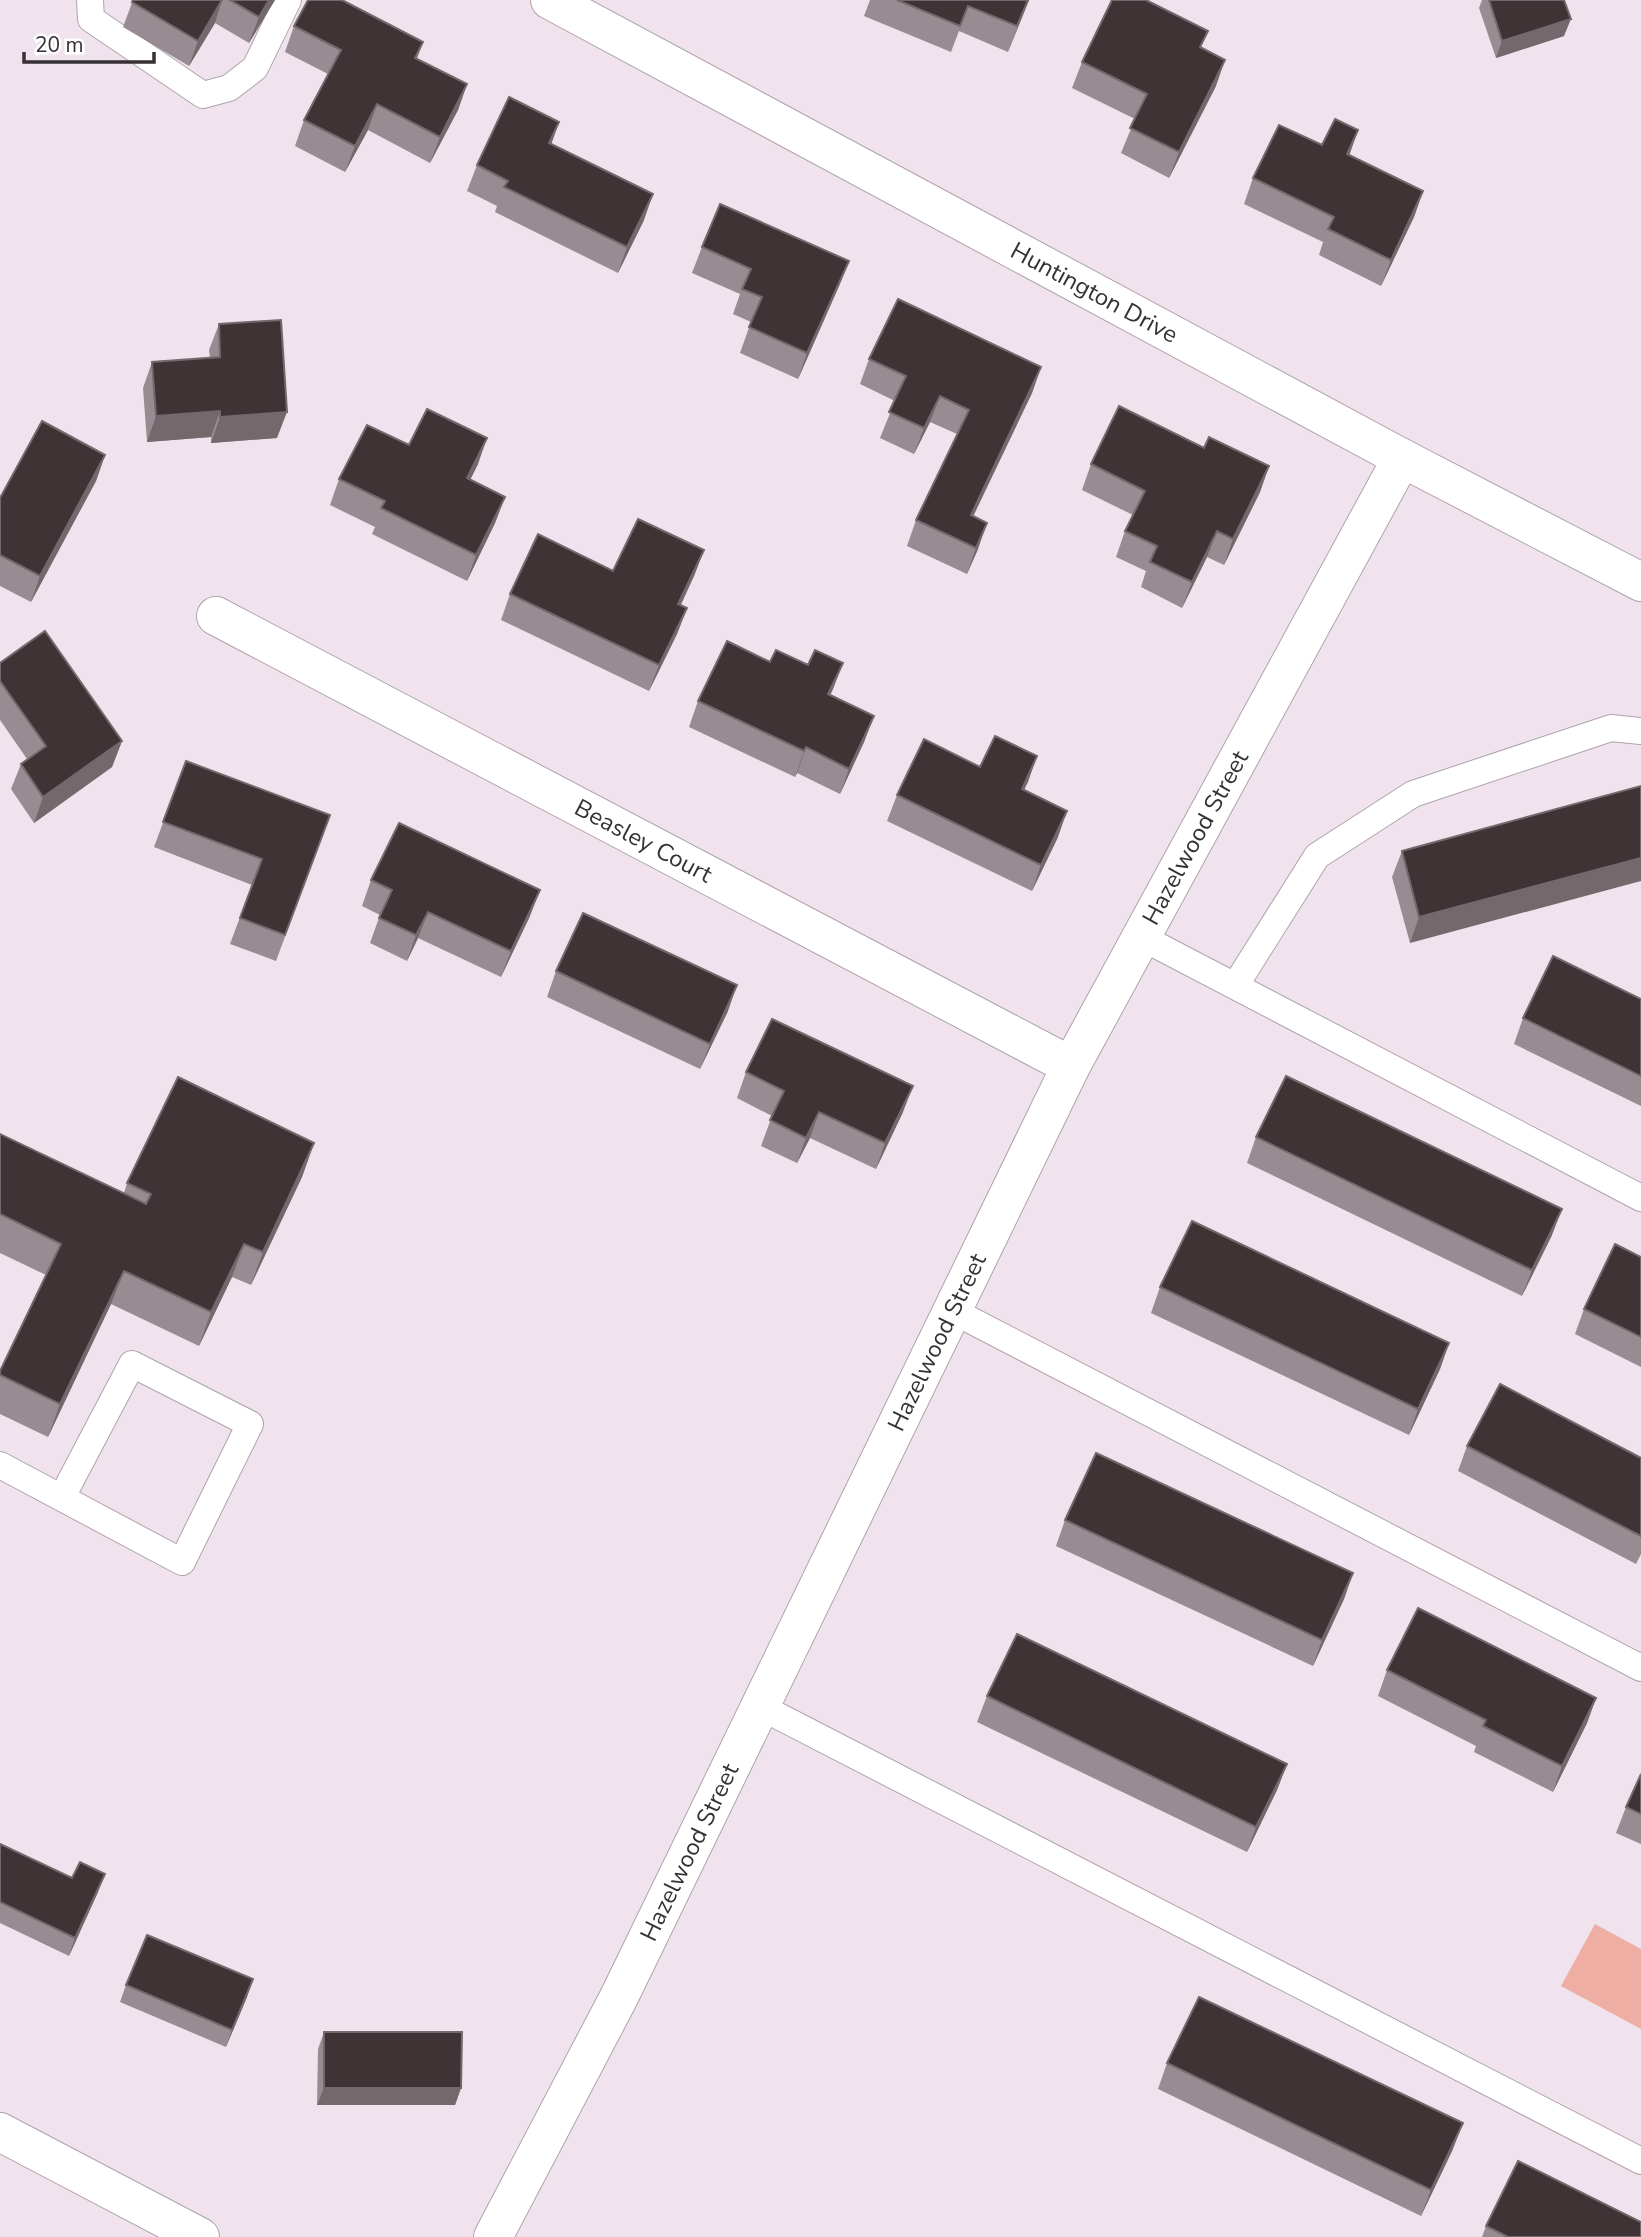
<svg xmlns="http://www.w3.org/2000/svg" width="1641" height="2237" font-family="'Nunito Sans',sans-serif">
  <style>
    .green { fill: #eeaea4 }
    .lines { fill: none; stroke-linecap: round; stroke-linejoin: round }
    .service-casing { stroke: #afa3ac; stroke-width: 28 }
    .minor-casing { stroke: #afa3ac; stroke-width: 40 }
    .service { stroke: #fff; stroke-width: 26 }
    .minor { stroke: #fff; stroke-width: 38 }
    .wall { fill: #988b92 }
    .shaded-wall { fill: #74686d }
    .building { fill: #3f3336; stroke: #74686d; stroke-width: 2 }
    .labels { text-anchor: middle; dominant-baseline: central; stroke-width: 7; stroke-linejoin: round; paint-order: stroke }
    .street-label { font-size: 24px; fill: #363135; stroke: #fff }
  </style>
  <rect width="100%" height="100%" fill="#f0e3ed"/>
  <!-- green -->
  <path class="green" d="M1595 1924 1641 1949V2029L1561 1986Z"/>
  <g class="lines">
    <!-- service casing -->
    <g class="service-casing">
      <path id="service" d="M90 0 91 19 203 95 229 88 255 68 288 0
        M1141 937 1641 1198
        M1235 986 1317 856 1413 794 1611 728 1641 731
        M953 1311 1641 1668
        M0 1465 182 1562 250 1424 132 1364 62 1497
        M759 1706 1641 2161"/>
    </g>
    <!-- minor casing -->
    <g class="minor-casing">
      <g id="minor">
        <path id="s1" d="M550 0 1402 458 1641 582"/>
        <path id="s2" d="M216 616 1071 1066"/>
        <path d="M0 2132 200 2237"/>
        <path id="s3" d="M493 2237 619 1997 1071 1066 1402 458"/>
      </g>
    </g>
    <!-- service -->
    <use href="#service" class="service"/>
    <!-- minor -->
    <use href="#minor" class="minor"/>
  </g>
  <!-- wall -->
  <path class="wall" d="M133 0H275L249 43 215 23 189 66 123 27Z
    M870 0H1029L1008 52 959 31 951 52 864 16Z
    M1482 0H1564V36L1496 58 1479 8Z
    M294 26 423 42 417 59 467 84 458 110 430 163 368 130 345 172 295 146 304 120 328 74 285 52Z
    M1201 48 1216 86 1169 178 1121 153 1135 119 1072 88 1082 62Z
    M1358 130 1349 155 1423 191 1414 217 1381 286 1319 255 1323 242 1244 204 1253 178 1322 145Z
    M551 144 644 220 618 273 495 212 497 206 467 191 477 165Z
    M702 247 849 261 839 286 798 379 740 353 751 322 733 314 740 294 692 273Z
    M219 324 277 438 211 443V437L147 442 143 388 152 362 210 358 209 350Z
    M869 359 1041 367 1032 393 973 517 978 549 967 574 907 546 916 520 957 434 930 422 914 454 880 438 895 401 860 384Z
    M409 445 478 464 470 480 505 497 495 523 467 581 372 534 375 527 330 505 339 479Z
    M1204 448 1269 466 1260 492 1224 565 1207 557 1182 608 1141 587 1146 571 1116 557 1125 531 1133 515 1082 490 1091 464Z
    M105 455 96 481 31 602 0 586V498Z
    M704 550 694 576 681 605 687 608 677 634 649 691 501 620 510 594Z
    M770 662 808 665 843 663 830 696 874 716 864 742 840 794 797 773 795 777 689 727 698 701Z
    M0 663 122 741 112 767 34 823 11 789 21 764 27 759 0 720Z
    M1037 756 1024 790 1058 837 1032 891 887 821 897 795 980 767Z
    M186 761 330 815 276 961 230 944 252 885 154 847Z
    M1641 786 1410 943 1392 877 1402 851Z
    M371 880 530 916 501 977 418 938 407 961 370 943 380 915 362 906Z
    M556 971 728 1011 700 1069 547 997Z
    M1641 999V1106L1514 1044 1523 1018Z
    M746 1072 903 1112 876 1169 810 1138 797 1163 761 1146 772 1116 737 1098Z
    M0 1134 124 1193 127 1183 314 1143 302 1177 251 1285 232 1277 199 1346 111 1304 48 1437 0 1414V1371L46 1275 0 1253Z
    M1256 1137 1552 1235 1522 1296 1247 1163Z
    M1641 1257V1367L1575 1334 1584 1309Z
    M1160 1287 1449 1343 1440 1369 1409 1435 1151 1313Z
    M1467 1446 1641 1458V1554L1636 1564 1458 1471Z
    M1065 1520 1353 1573 1344 1599 1313 1666 1056 1546Z
    M1387 1670 1596 1698 1587 1723 1553 1792 1474 1752 1476 1746 1378 1696Z
    M987 1696 1287 1764 1277 1790 1247 1852 977 1722Z
    M1641 1774V1844L1616 1833 1626 1807Z
    M0 1844 72 1878 98 1892 69 1956 0 1923Z
    M126 1985 247 1997 226 2047 120 2002Z
    M324 2032 461 2088 455 2105H317L318 2049Z
    M1167 2063 1453 2149 1421 2216 1158 2089Z
    M1486 2226 1641 2237H1482Z"/>
  <!-- shaded-wall -->
  <path class="shaded-wall" d="M222 0 215 23 189 66 198 41Z
    M269 0H275L249 43 259 17Z
    M1028 0H1029L1025 10 1008 52Z
    M1571 19 1564 36 1496 58 1502 41Z
    M1225 60 1216 86 1169 178 1179 152Z
    M467 84 458 110 430 163 440 137Z
    M377 104 368 130 345 172 355 146Z
    M559 122 550 148 549 143Z
    M1358 130 1349 156 1347 154Z
    M1423 191 1414 217 1381 286 1391 260Z
    M653 194 644 220 618 273 627 247Z
    M849 261 839 286 798 379 807 353Z
    M1041 367 1032 393 961 541 971 515Z
    M940 396 930 422 914 454 924 428Z
    M220 411 211 437 147 442 156 416Z
    M287 412 277 438 211 443 220 417Z
    M487 438 478 464 458 504 467 478Z
    M105 455 96 481 31 602 40 576Z
    M1269 466 1260 492 1224 565 1233 539Z
    M505 497 495 523 467 581 476 555Z
    M987 523 978 549 967 574 976 548Z
    M1217 531 1207 557 1182 608 1192 582Z
    M704 550 694 576 669 629 678 604Z
    M687 608 677 634 649 691 659 665Z
    M843 663 833 689 818 720 828 694Z
    M874 716 864 742 840 794 849 769Z
    M122 741 112 767 34 823 43 797Z
    M806 747 797 773 795 777 804 751Z
    M1037 756 1028 782 1012 814 1022 789Z
    M1067 811 1058 837 1032 891 1041 865Z
    M1641 858V881L1410 943 1419 917Z
    M540 890 530 916 501 977 511 951Z
    M428 912 418 938 407 961 416 935Z
    M737 985 728 1011 700 1069 710 1044Z
    M913 1086 903 1112 876 1169 885 1143Z
    M819 1112 810 1138 797 1163 806 1138Z
    M314 1143 302 1177 251 1285 263 1252Z
    M1562 1209 1552 1235 1522 1296 1532 1270Z
    M244 1244 232 1277 199 1346 211 1312Z
    M124 1271 111 1304 48 1437 60 1404Z
    M1449 1343 1440 1369 1409 1435 1418 1409Z
    M1353 1573 1344 1599 1313 1666 1322 1640Z
    M1596 1698 1587 1723 1553 1792 1562 1766Z
    M1287 1764 1277 1790 1247 1852 1256 1827Z
    M105 1874 98 1892 69 1956 75 1938Z
    M253 1979 247 1997 226 2047 232 2030Z
    M324 2088H461L455 2105H317Z
    M1463 2123 1453 2149 1421 2216 1431 2190Z"/>
  <!-- building -->
  <path class="building" d="M133 0H222L198 41 132 2Z
    M230 0H269L259 17Z
    M308 0H342L423 42 415 58 467 84 440 137 377 104 355 146 304 120 341 50 294 26Z
    M897 0H1028L1017 26 968 6 960 26Z
    M1112 0H1146L1208 31 1200 47 1225 60 1179 152 1130 128 1147 94 1082 62Z
    M1489 0H1564L1571 19 1502 41Z
    M509 97 559 122 549 143 653 194 627 247 504 187 508 181 477 165Z
    M1335 119 1358 130 1347 154 1423 191 1391 260 1328 229 1334 217 1253 178 1279 125 1322 145Z
    M720 204 849 261 807 353 749 327 762 297 742 289 751 269 702 247Z
    M898 299 1041 367 971 515 987 523 976 548 916 520 969 410 940 396 924 428 889 412 906 376 869 359Z
    M281 320 287 412 220 417V411L156 416 152 362 220 357 219 324Z
    M1119 406 1204 448 1209 437 1269 466 1233 539 1217 531 1192 582 1150 562 1157 546 1125 531 1145 491 1091 464Z
    M427 409 487 438 467 478 505 497 476 555 381 508 385 501 339 479 367 425 409 445Z
    M42 421 105 455 40 576 0 555V498Z
    M638 519 704 550 678 604 687 608 659 665 510 594 538 534 613 571Z
    M45 631 122 741 43 797 21 764 46 746 0 681V663Z
    M727 641 770 662 776 650 808 665 815 650 843 663 828 694 874 716 849 769 806 747 804 751 698 701Z
    M995 736 1037 756 1022 789 1067 811 1041 865 897 795 924 739 980 767Z
    M186 761 330 815 285 935 240 918 262 859 163 822Z
    M1641 786V858L1419 917 1402 851Z
    M399 823 540 890 511 951 428 912 416 935 379 918 392 890 371 880Z
    M583 913 737 985 710 1044 556 971Z
    M1553 956 1641 999V1076L1523 1018Z
    M772 1019 913 1086 885 1143 819 1112 806 1138 770 1120 784 1091 746 1072Z
    M1286 1076 1562 1209 1532 1270 1256 1137Z
    M178 1077 314 1143 263 1252 244 1244 211 1312 124 1271 60 1404 0 1375V1371L61 1244 0 1214V1134L146 1204 151 1194 127 1183Z
    M1192 1221 1449 1343 1418 1409 1160 1287Z
    M1615 1244 1641 1257V1337L1584 1309Z
    M1500 1384 1641 1458V1536L1467 1446Z
    M1096 1453 1353 1573 1322 1640 1065 1520Z
    M1418 1608 1596 1698 1562 1766 1483 1726 1486 1720 1387 1670Z
    M1017 1634 1287 1764 1256 1827 987 1696Z
    M1641 1774V1814L1626 1807Z
    M0 1844 72 1878 80 1862 105 1874 75 1938 0 1902Z
    M147 1935 253 1979 232 2030 126 1985Z
    M1199 1997 1463 2123 1431 2190 1167 2063Z
    M324 2032H462L461 2088H324Z
    M1518 2161 1641 2222V2237H1508L1486 2226Z"/>
  <g class="labels">
    <!-- street labels -->
    <g class="street-label">
      <text stroke="none"><textPath href="#s1" startOffset="618">Huntington Drive</textPath></text>
      <text stroke="none"><textPath href="#s3" startOffset="1566">Hazelwood Street</textPath></text>
      <text stroke="none"><textPath href="#s2" startOffset="483">Beasley Court</textPath></text>
      <text stroke="none"><textPath href="#s3" startOffset="999">Hazelwood Street</textPath></text>
      <text stroke="none"><textPath href="#s3" startOffset="432">Hazelwood Street</textPath></text>
    </g>
  </g>
  <!-- scale -->
  <path d="M24 52v10h130v-10" fill="none" stroke="#363135" stroke-width="3.5"/>
  <text x="35" y="52" font-size="21" fill="#363135" stroke="#ffffff" stroke-width="5" paint-order="stroke">20 m</text>
</svg>
